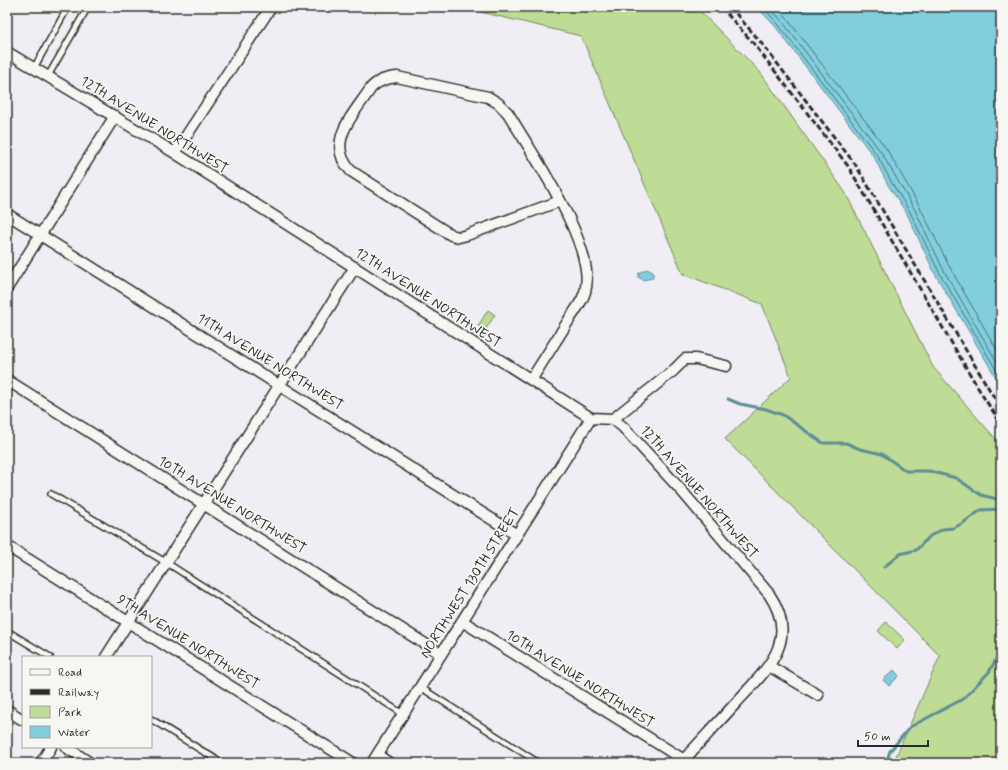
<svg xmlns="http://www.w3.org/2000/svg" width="1008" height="770" font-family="Mynerve,sans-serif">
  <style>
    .green { fill: #bedc95; stroke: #748460 }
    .water { fill: #81cfde; stroke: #5f8d96 }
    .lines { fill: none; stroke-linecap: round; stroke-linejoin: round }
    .shore { stroke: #4d6d73; stroke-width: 1 }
    .stream { stroke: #5f8d96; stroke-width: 3 }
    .lane-casing { stroke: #2b2b2b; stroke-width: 8 }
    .street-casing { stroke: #2b2b2b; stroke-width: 13 }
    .lane { stroke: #f6f6f2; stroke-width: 5 }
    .street { stroke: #f6f6f2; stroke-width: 10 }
    .rail { stroke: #2b2b2b; stroke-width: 3; stroke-dasharray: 6 3; stroke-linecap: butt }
    .labels { text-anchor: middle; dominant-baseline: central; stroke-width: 3.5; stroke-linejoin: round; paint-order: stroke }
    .street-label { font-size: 14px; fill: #2b2b2b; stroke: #f6f6f2 }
  </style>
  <rect width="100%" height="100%" fill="#f0eef4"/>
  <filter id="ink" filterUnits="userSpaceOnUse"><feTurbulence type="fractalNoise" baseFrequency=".025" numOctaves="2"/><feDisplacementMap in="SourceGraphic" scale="8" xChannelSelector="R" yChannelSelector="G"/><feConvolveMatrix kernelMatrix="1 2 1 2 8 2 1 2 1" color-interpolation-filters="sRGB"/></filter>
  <g filter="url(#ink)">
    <!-- green -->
    <path class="green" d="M460 7H696L760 72 845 192 933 367 1001 445V763H893L940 656 725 439 791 377 762 304 683 274 581 36Z
      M488 310 495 315 485 330 478 326Z
      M886 622 905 640 897 649 878 631Z"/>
    <!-- water -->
    <path class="water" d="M757 7H1001V386L935 274 907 214 888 185 874 157 775 26Z
      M647 269 653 272V278L643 280 638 277 639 273Z
      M894 670 899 676 889 686 883 680Z"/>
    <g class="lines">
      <!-- shore -->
      <path class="shore" d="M763 7 778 24 877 155 892 183 910 212 939 272 1001 378
        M769 7 782 21 881 152 915 210 943 269 1001 369
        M778 7 886 148 920 207 949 266 1001 357"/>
      <!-- stream -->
      <path class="stream" d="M728 399 740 404 766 409 783 415 823 443H846L860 449 882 454 906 471H929L956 478 981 495 1001 500
        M884 567 900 554 916 550 930 536 943 529 953 528 963 523 981 510 1001 509
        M886 763 890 751 910 727 963 699 989 672 1001 650"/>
      <!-- lane casing -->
      <g class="lane-casing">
        <path id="lane" d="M34 68 68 7
          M48 76 88 7
          M51 494 167 563 403 714
          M7 631 50 657
          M420 687 539 763
          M151 719 222 763"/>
      </g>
      <!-- street casing -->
      <g class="street-casing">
        <path id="street" d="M7 52 175 153 591 418 613 419 623 427 681 490 769 594C801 641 766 670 735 704 717 724 699 743 681 763
          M175 153 271 7
          M7 214 517 535
          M7 288 115 116
          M7 380 441 654
          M531 380C543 361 555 342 567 323 573 313 582 303 585 292 598 247 531 152 508 113L498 103 488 97 397 77C387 78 378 80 371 88 354 114 324 143 351 171L451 235 459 237 467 235 560 201
          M613 419 673 371 685 359H696L726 366
          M7 546 353 763
          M462 621 684 760
          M106 657 355 267
          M769 666 818 695
          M7 710 23 720
          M66 747 90 763
          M377 755 389 763
          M41 763 51 747
          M372 763 591 418"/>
      </g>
      <!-- lane -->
      <use href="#lane" class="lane"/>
      <!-- street -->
      <use href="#street" class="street"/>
      <!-- rail -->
      <path class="rail" d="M721 7 754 44 848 166 984 398 1001 423
        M730 7 759 40 855 164 1001 409"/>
    </g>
  </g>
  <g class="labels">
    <!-- street labels -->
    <g class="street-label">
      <text transform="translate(154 125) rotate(32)">12TH AVENUE NORTHWEST</text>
      <text transform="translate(428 298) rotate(33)">12TH AVENUE NORTHWEST</text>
      <text transform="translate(270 362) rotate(32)">11TH AVENUE NORTHWEST</text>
      <text transform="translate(699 492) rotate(49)">12TH AVENUE NORTHWEST</text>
      <text transform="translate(232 505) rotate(32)">10TH AVENUE NORTHWEST</text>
      <text transform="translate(470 583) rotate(-58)">NORTHWEST 130TH STREET</text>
      <text transform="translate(188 642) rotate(32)">9TH AVENUE NORTHWEST</text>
      <text transform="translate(580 679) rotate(32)">10TH AVENUE NORTHWEST</text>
    </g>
  </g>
  <!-- margin -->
  <rect width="1008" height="770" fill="none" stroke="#f6f6f2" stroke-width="24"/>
  <rect x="12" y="12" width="984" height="746" fill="none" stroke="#2b2b2b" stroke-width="1.5" filter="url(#ink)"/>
  <!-- legend -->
  <rect x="22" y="656" width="130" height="92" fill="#f6f6f2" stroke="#a5a5a2"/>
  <rect x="30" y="669" width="20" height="6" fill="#f6f6f2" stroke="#a5a5a2"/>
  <text x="58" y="676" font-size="12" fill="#2b2b2b">Road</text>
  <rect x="30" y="689" width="20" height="6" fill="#2b2b2b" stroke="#a5a5a2"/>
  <text x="58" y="696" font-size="12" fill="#2b2b2b">Railway</text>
  <rect x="30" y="706" width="20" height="12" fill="#bedc95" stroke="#a5a5a2"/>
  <text x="58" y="716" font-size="12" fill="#2b2b2b">Park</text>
  <rect x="30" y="726" width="20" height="12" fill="#81cfde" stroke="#a5a5a2"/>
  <text x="58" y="736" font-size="12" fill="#2b2b2b">Water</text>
  <!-- scale -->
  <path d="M858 740v6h70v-6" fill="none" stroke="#2b2b2b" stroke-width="2"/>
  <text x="864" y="740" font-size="12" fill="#2b2b2b" stroke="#f6f6f2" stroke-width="3" paint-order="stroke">50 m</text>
</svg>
